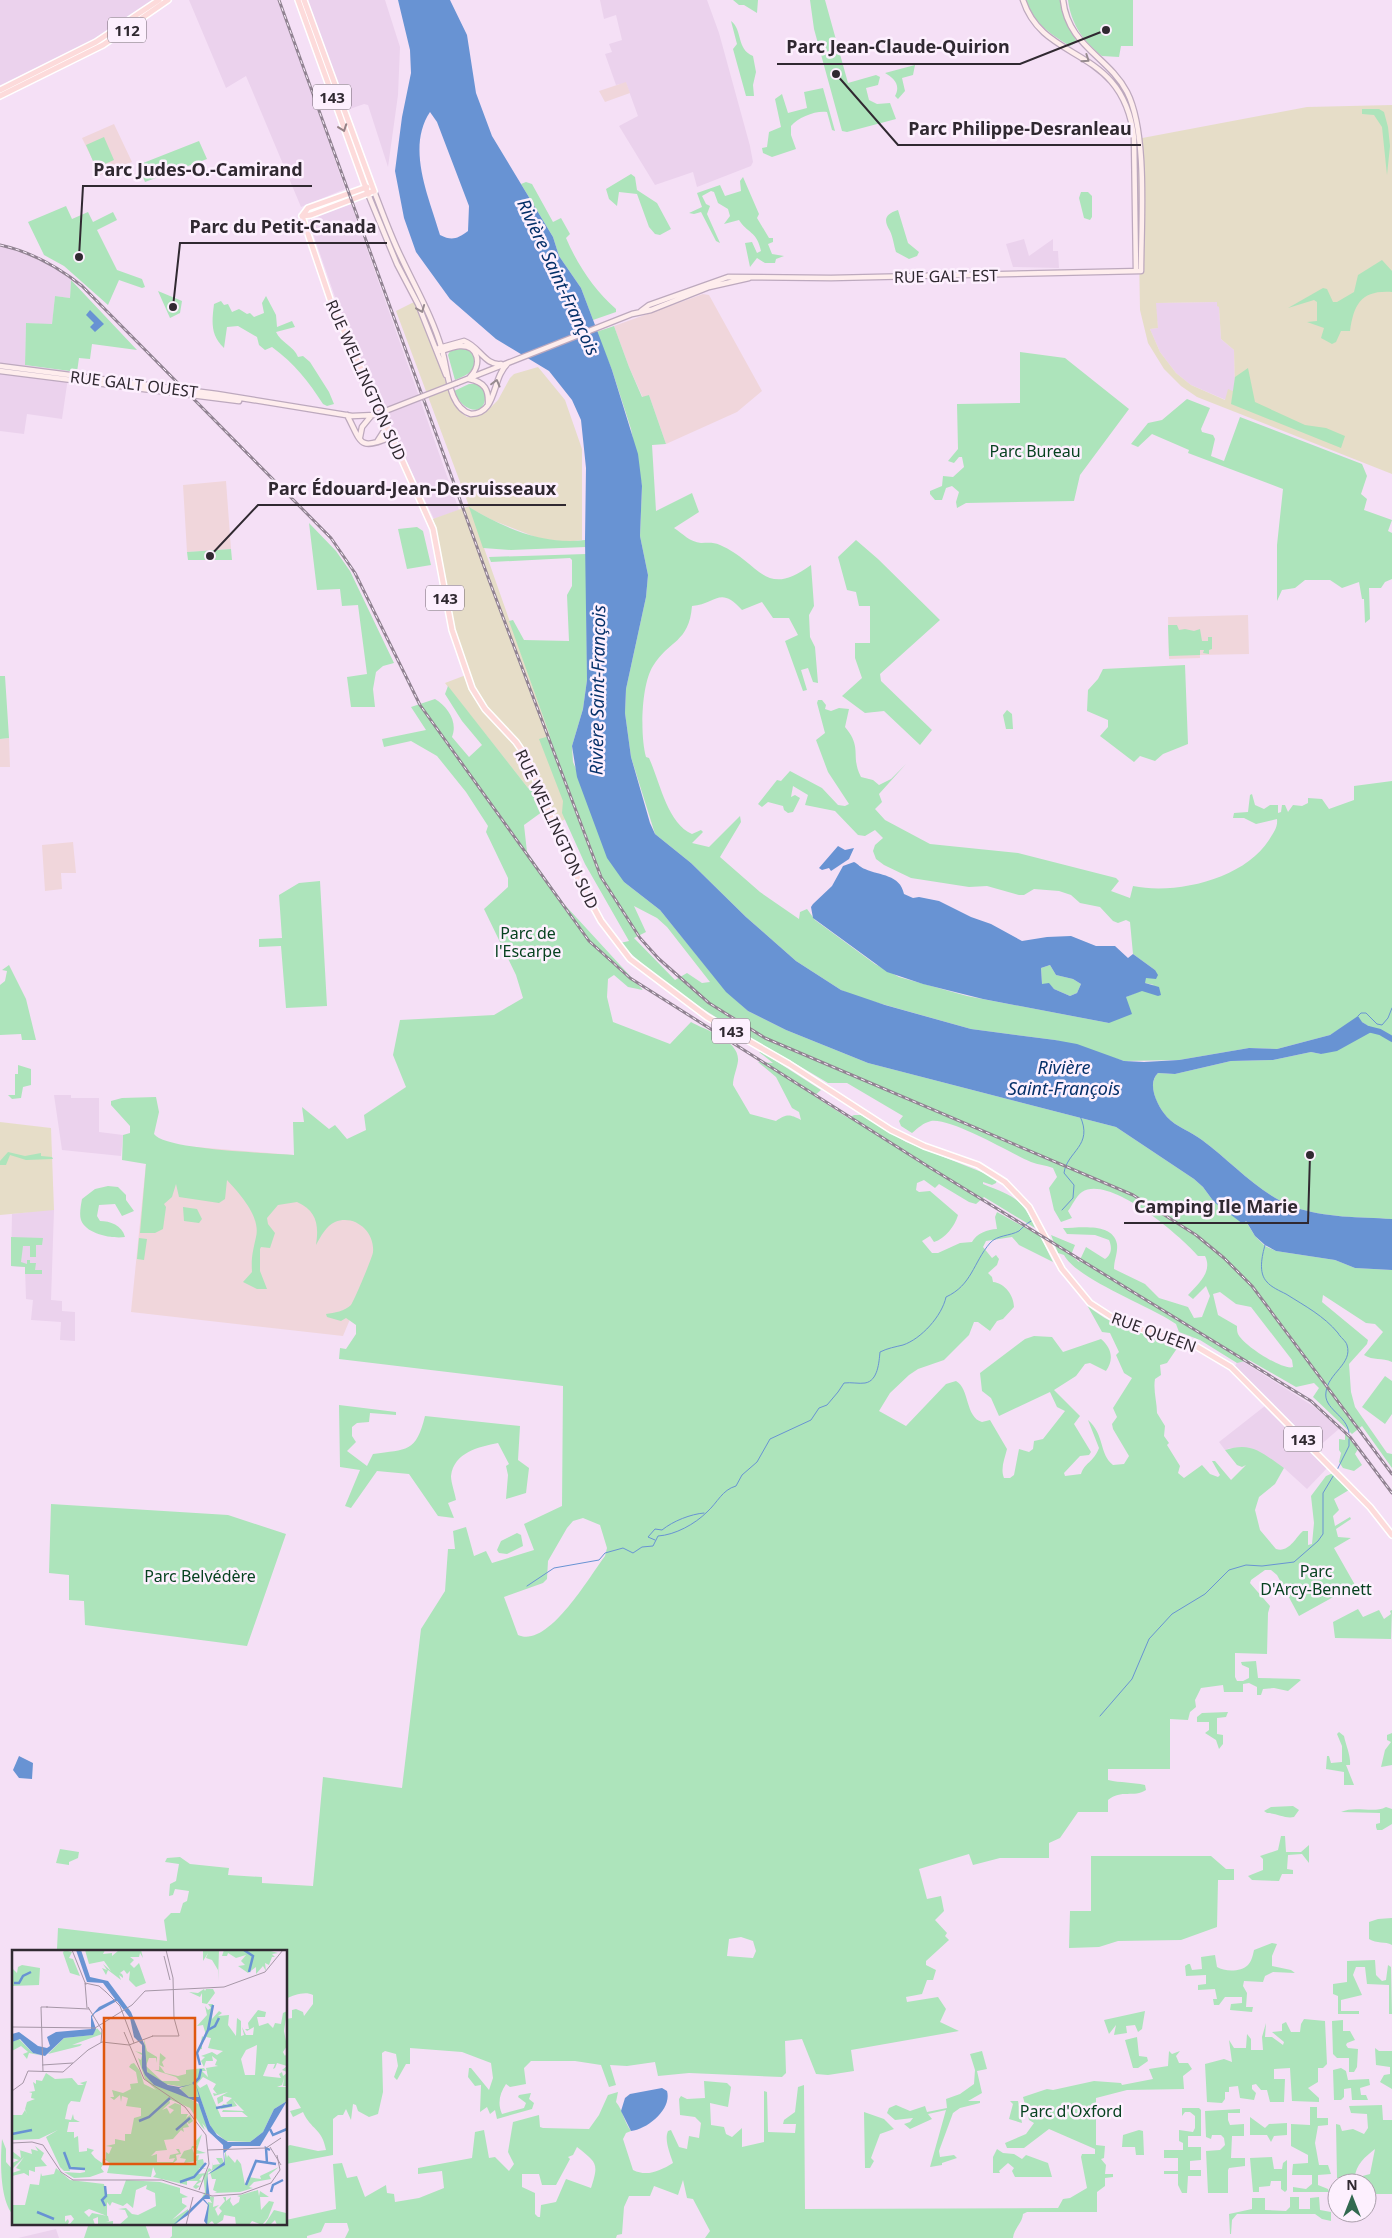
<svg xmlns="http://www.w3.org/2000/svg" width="1392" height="2238" font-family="'Noto Sans',sans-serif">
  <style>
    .built { fill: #ebd2ed }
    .industrial { fill: #e6ddc8; fill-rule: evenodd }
    .education { fill: #f0d6db }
    .green { fill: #ade4bb; fill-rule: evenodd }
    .water { fill: #6893d3; fill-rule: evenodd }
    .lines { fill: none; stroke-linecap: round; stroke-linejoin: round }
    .stream { stroke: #6893d3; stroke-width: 1 }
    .river { stroke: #6893d3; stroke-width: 6 }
    .secondary-casing { stroke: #bda9be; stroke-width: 7 }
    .primary-casing { stroke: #fff; stroke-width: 8 }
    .secondary { stroke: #feeded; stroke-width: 4.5 }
    .primary { stroke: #fddbdb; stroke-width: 5 }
    .rail-casing { stroke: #918392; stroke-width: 3 }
    .rail { stroke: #fdf0fe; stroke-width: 1; stroke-dasharray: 4; stroke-linecap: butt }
    .secondary-bridge-casing { stroke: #bda9be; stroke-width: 7; stroke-linecap: butt }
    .secondary-bridge { stroke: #feeded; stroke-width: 4.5 }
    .oneway { stroke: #978b8f }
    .oneway2 { stroke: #968286 }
    .labels { text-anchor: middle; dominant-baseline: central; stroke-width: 5; stroke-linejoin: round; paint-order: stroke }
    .shield { fill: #fdf0fe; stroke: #6e656e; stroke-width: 1 }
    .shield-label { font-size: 15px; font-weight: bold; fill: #302931 }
    .street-label { font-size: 16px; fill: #302931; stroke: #fdf0fe }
    .park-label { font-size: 16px; fill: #074220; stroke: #fdf0fe }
    .water-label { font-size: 18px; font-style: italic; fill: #053069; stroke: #fdf0fe }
    .inset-river { fill: none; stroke: #6893d3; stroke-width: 2.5 }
    .inset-road { fill: none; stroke: #a697a7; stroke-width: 1 }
    .view { fill: #df570e; fill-opacity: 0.15; stroke: #df570e; stroke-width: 2.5 }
    .inset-edge { fill: none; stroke: #302931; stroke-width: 2.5 }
    .leader { fill: none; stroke: #302931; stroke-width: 2 }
    .callout-dot { fill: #302931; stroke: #fdf0fe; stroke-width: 2 }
    .callout-label { font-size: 18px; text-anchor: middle; font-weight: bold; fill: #302931; stroke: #fdf0fe; stroke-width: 5; stroke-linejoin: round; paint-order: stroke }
  </style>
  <rect width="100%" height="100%" fill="#f5e0f6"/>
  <!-- built -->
  <path class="built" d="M0 0H164L121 31 81 53 0 93Z
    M189 0H279L345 189 301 207 246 76 226 88Z
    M304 0H385L400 47 398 95 388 167 368 105 364 104 344 111Z
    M600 0H707L719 33 750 146 753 162 751 166 697 187 693 172 655 185 619 126 638 116 626 83 616 85 605 54 612 52 609 44 622 40 616 15 604 19Z
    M350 201 459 510 434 519 381 407 335 297 309 222 311 216Z
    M1024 239 1029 256 1053 239V251H1058L1059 268 1013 267 1006 244Z
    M0 245 40 257 71 278 70 298 55 296 52 325 26 323 25 365 69 371 62 419 27 414 24 434 0 431Z
    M1217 302 1219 306 1221 339 1234 350 1235 392 1226 400 1191 385 1176 373 1160 352 1150 329 1158 328 1155 303Z
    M54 1095H71V1098H99V1132L123 1135 121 1156 62 1150Z
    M45 1210H54L51 1300 62 1301V1311L75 1312V1341L60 1340 61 1322 31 1320 33 1300 26 1299 25 1267 11 1266 12 1214Z
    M1239 1359 1313 1406 1340 1428 1317 1448 1332 1463 1307 1489 1284 1468 1230 1448 1225 1450 1219 1442 1270 1402 1235 1366Z
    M56 2229 59 2238H18Z"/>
  <!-- industrial -->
  <path class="industrial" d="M1392 105V474L1197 397 1181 386 1164 369 1148 343 1140 310 1137 139 1307 107ZM1217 302V306L1219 307 1221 339 1234 350 1235 392 1228 389 1225 400 1191 385 1176 373 1160 352 1150 329 1158 328 1156 303Z
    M414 302 455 405 461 412 467 417H475L486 412 498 400 510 378 514 374 538 367 565 400 582 449V540L566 542 538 538 492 520 470 508 577 813 558 823 547 794 537 786 528 788 445 683 466 675 459 653 430 520 469 506 396 311Z
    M0 1122 51 1128 54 1210 0 1215Z"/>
  <!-- education -->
  <path class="education" d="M626 82 630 93 605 102 599 91Z
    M114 124 132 162 100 175 82 138Z
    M703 294 709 295 762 391 737 412 666 444 649 395 643 398 629 367 614 326Z
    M226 481 231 549 187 552 183 485Z
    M1248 615 1249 654 1200 655V658L1169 659 1168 617Z
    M9 738 10 767H0V739Z
    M73 842 76 873H61L62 889 45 891 42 845Z
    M148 1143 305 1156 389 1226 343 1336 131 1312Z"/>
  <!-- green -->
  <path class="green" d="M733 0H758L757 13 744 5H739Z
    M810 0H825L848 83 876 75 880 77 878 85 866 88 869 100 877 104 890 103 896 119 847 132 842 131 814 29Z
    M1026 0H1060L1066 21 1077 42 1070 46C1050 34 1034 23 1026 0Z
    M1068 0H1133V46H1121L1119 57 1102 56C1083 41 1071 24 1068 0Z
    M731 21C743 30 736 49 753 56L756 72 753 85 754 96H746L733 49 737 44Z
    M915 65 913 75 902 78 905 91 898 99 895 96C901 85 894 78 885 73Z
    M823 88 835 131 832 130 827 112C817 110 798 117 791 126V135L796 149 772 157 763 153 762 148 767 147 769 132 781 127 775 99 782 94 788 113 807 108 804 92Z
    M1362 109H1379L1384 112 1388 127 1390 146 1387 175 1382 127 1374 115 1362 114Z
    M104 137 114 160 96 168 86 145Z
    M199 141 207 159 145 182 138 165Z
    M631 174 635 177 637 190 657 203 671 229 660 235 655 234 649 227 637 194 619 192 617 206 609 199 606 189Z
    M743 177 759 214 757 218 769 238H773V242L768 244 772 254 784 256 776 259 775 263H765L757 258 750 267 745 243 752 242 757 253 761 251C757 231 747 233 739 220L724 224 730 216 728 209 718 203 714 192 711 191 702 196 706 204 710 206 707 214 720 243 716 241 701 212 694 214 689 213 702 207 697 193 720 185 725 196 741 191 740 181Z
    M526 182 532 184 553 222 561 218 570 234 566 238C577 264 595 291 616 309V312L593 320 581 288 559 256 553 237 521 184Z
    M1081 192H1088L1092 196V217L1090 220 1084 218 1079 198Z
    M66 206 72 219 88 212 93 222 113 212 117 220 97 230 117 270 142 279 145 287 142 288 119 280 108 305 64 266 44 255 28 222Z
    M898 210 908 243 919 252 917 256 909 259 896 252C894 246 893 237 890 231 883 220 885 214 898 210Z
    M1382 260 1392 271V292C1362 290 1354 303 1350 331H1341L1336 342 1332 344 1321 338 1324 328 1307 322 1317 321V302L1314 300 1288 308 1323 288 1327 289 1333 302H1337L1354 292 1358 275Z
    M71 280 137 350 92 344 90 359 79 358 77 372 25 365 26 323 52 324 55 296 70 298Z
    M158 291 182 301 180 313 170 318Z
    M266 296 276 315 277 327 292 321 295 327 276 332C281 343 294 346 298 357L303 356 310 362 329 392 334 404 327 406 323 404C309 382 294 363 272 347L265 350 259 345 257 337 238 326 227 327 224 348C210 335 212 321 214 304L221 301 224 305 228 304 232 312 239 309 247 314 250 313 254 317 264 313 262 303Z
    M614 326 629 367 642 397 649 395 666 444 652 445 656 511 692 493 699 512 674 528C683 534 690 542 701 543 708 543 713 542 720 545 760 562 764 600 811 565L814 606 809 615 810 637 815 647 818 683 813 682 808 668 801 670 807 690 803 691 785 641 798 635 789 618H773L762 602 742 610C720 585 716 604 692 606 689 643 669 640 653 666 641 685 640 736 646 757L649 758C660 782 667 823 692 834L701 830 703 832 692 843 709 847 740 816 741 822 720 857 760 892 799 919 800 912 807 909 815 920 875 964 899 977 967 996 1109 1023 1126 997 1154 985 1145 983 1144 979 1155 970 1133 954 1130 922 1126 920 1118 923 1113 921 1100 907 1080 903 1071 895 1059 891 1034 889 1024 895H1019L987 886 969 887 911 878 884 865 876 859 873 851 875 845 883 838 875 830 865 836 858 835 835 811 805 805 808 795 793 786 791 797 795 795 800 798 793 812 788 813 784 810 783 806 768 802 762 807 758 804 777 780 781 781 790 771 822 788 838 805 845 806 849 804 828 772 816 740 825 733 817 703 818 700H822L826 705 825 709 831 711 839 708 849 709 845 727C863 748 850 756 861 777L873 780 879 785 891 779 906 764 879 794 882 802 875 809 885 820 930 844 1018 853 1116 878 1119 881 1111 891 1130 898 1133 886C1176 895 1244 879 1269 840 1273 833 1278 828 1277 819L1256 824 1244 818H1233L1234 813 1248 812 1250 795 1252 794 1255 805 1264 809 1270 805H1278V813L1281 812 1282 805H1285L1288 812 1293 805 1302 806 1308 803V798L1322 799 1329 809 1354 800V786L1392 781V1038H1389L1392 1041V1219C1360 1217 1325 1218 1294 1207 1259 1194 1232 1162 1202 1140 1192 1132 1176 1127 1167 1117 1158 1107 1146 1085 1158 1073L1175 1074 1231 1061 1273 1060 1311 1052 1321 1054 1374 1030 1362 1022 1343 1027 1330 1035 1277 1049 1249 1048 1179 1060 1124 1061 1055 1040 971 1029 857 997 841 990 796 961 746 917 691 863 655 834 631 757 625 713 626 689 646 597 648 575 640 536 642 486 631 429 612 370 596 332Z
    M465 348 476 356C475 372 469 374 455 380L448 355 450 351Z
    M1020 352 1065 358 1129 409 1080 475 1074 501 966 503 957 508 956 502 959 492 952 486 946 488 942 500H935L930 494V491L942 486 943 476 953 477 964 467 962 457H959L954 463 948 461 958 449 957 404 1020 403Z
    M1248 368 1255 402 1305 425 1326 428 1345 436 1341 448 1231 404 1235 377Z
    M469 384H477L484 388C491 418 463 415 454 391Z
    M1187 399 1210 408 1201 429 1202 432 1213 435 1215 439 1211 456 1224 461 1240 417 1362 464 1367 476 1361 494 1367 499 1364 510 1392 520 1388 531 1392 533V579L1385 582 1381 588H1369L1370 619 1365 623 1364 599H1362L1359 582 1342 588 1330 580H1305L1295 588 1282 590 1277 601V545L1283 489 1188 453 1189 450 1152 434 1138 447 1131 444 1148 423 1162 420Z
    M469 507C504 528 543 545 585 540L586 547 511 550 483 548Z
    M309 523 336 551 350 571 394 663 383 666 376 672 373 689 375 707H351L347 677 367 674 358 605 342 606 340 589 317 590Z
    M417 527 423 531 431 565 407 569 398 529Z
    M856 540 878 559 940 620 880 674 881 681 932 730 920 745 884 711 865 713 842 696 862 678 855 658V643H870V606H859L856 592 847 590 838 557Z
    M231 549 232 560H188L187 552Z
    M586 554 587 680 583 709 572 746 573 762 624 882 660 910 726 991 748 1011 786 1030 868 1063 1116 1127 1194 1179 1203 1187 1214 1202 1243 1223 1245 1220 1255 1236 1265 1246 1276 1251 1335 1260 1355 1268 1392 1270V1362C1382 1357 1373 1361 1364 1355L1383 1332 1375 1324 1366 1323 1323 1295 1322 1302 1368 1340 1367 1344 1349 1364 1351 1392 1355 1407 1387 1453 1392 1454V1468L1362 1426 1352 1434 1313 1397 1319 1388 1314 1383 1296 1387 1249 1360 1237 1363 1200 1340 1179 1332 1176 1324 1168 1319C1145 1305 1075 1277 1064 1255L1058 1253 1051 1235 1075 1245 1071 1255 1079 1262 1086 1247 1105 1259C1112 1254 1112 1247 1109 1240L1095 1235 1067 1234 1063 1228C1079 1228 1113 1222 1117 1244 1118 1253 1114 1260 1114 1269L1145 1284 1159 1298 1188 1307 1194 1318 1202 1317 1210 1296 1206 1286 1193 1299 1188 1295C1198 1284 1213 1272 1205 1256H1198C1181 1236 1109 1174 1082 1192 1076 1196 1072 1206 1068 1211L1072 1218 1061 1222 1054 1210 1049 1188 1057 1177 1053 1168C1046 1165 1038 1165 1031 1162 1010 1153 952 1118 931 1121 923 1123 918 1128 912 1133L901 1126 899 1121 903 1116 847 1083H828C757 1040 679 1003 620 943L629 941 585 864 562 813 563 801 539 739 550 736 509 621 513 620 524 640 569 641 567 595 572 586V560L570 558 491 562 489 557ZM634 906 657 918 667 927 710 982 702 983 687 973 675 980 634 938 646 932ZM1220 1292 1236 1304 1251 1307 1292 1360 1293 1367C1283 1371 1243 1345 1238 1334 1237 1332 1237 1329 1237 1326L1218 1315 1213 1294Z
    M1168 625H1177L1179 630 1185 629 1194 631 1200 629 1202 641H1208V637H1212V649L1209 650V654L1203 653 1204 650H1200V655L1169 656Z
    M1185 665 1188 744 1163 754 1155 761 1140 756 1134 762 1100 736 1108 727V720L1087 711 1088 690 1098 679 1103 669Z
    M0 676H5L9 738 0 739Z
    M448 686 528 788 537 786 546 809 524 825 527 852 564 904 643 990 628 987 614 975 608 979 607 997 613 1022 670 1044 691 1022C705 1030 740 1040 738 1061 737 1069 733 1077 733 1085L750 1114 776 1121C787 1114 789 1114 801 1120L799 1112 792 1108 776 1077 758 1062 773 1063 759 1052H762L821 1090 814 1096 848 1118 854 1115H861L906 1142 989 1175 997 1180 996 1183 992 1185 983 1182V1184C1012 1196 1022 1197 1035 1228L984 1197 976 1204 969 1202 939 1184 935 1188 924 1180 917 1183 916 1190 919 1192 930 1191 958 1215C955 1226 945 1239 934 1242L930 1236 922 1241 932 1253H938L960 1243 972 1242C976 1234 988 1229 997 1229L995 1217 997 1212 1040 1236 1053 1262 1019 1245 1012 1237 986 1241 983 1247 992 1258 996 1255 999 1259 997 1265 988 1273 992 1277 993 1282C1005 1283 1014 1296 1014 1307L1003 1319 997 1321 990 1331 978 1322H974L969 1335 944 1360 918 1369 909 1375 890 1393 879 1411 906 1426 946 1384 956 1381C970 1389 965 1417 982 1422L990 1420 1007 1449C1005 1458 1000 1468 1004 1478H1010L1014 1475 1019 1449 1029 1452 1033 1449 1034 1441 1043 1439 1065 1411 1057 1407 1050 1392 999 1416 991 1398 982 1391 980 1373 1025 1339 1034 1336 1052 1337 1063 1352 1101 1339C1112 1348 1114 1360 1106 1371L1090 1363 1085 1364 1076 1376 1054 1390 1080 1416 1074 1424 1091 1452 1089 1455 1080 1456 1064 1473 1065 1476 1081 1474C1085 1462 1093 1463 1099 1448L1088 1420C1105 1435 1099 1454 1113 1465L1124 1464 1129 1456 1113 1429 1112 1424 1117 1417 1113 1408 1132 1378 1124 1373 1116 1355 1119 1352 1110 1333 1102 1332 1087 1305C1119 1333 1144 1329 1180 1344L1167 1363 1160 1365 1161 1375 1155 1379C1153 1390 1157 1402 1157 1413L1165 1426 1164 1436 1169 1443 1167 1445 1180 1466 1178 1473 1184 1478 1202 1465 1210 1474 1218 1477 1220 1475 1212 1461H1215L1231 1480 1246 1465 1242 1467 1237 1465 1225 1450C1252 1441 1262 1453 1284 1468L1275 1484 1259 1497 1255 1510 1260 1530 1276 1549C1289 1553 1295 1538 1303 1531H1308V1545L1312 1544 1314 1523 1311 1496 1326 1476 1333 1473 1349 1490 1334 1499 1339 1510 1333 1516 1335 1526 1350 1517 1351 1519 1336 1529 1338 1537 1351 1538 1334 1548 1355 1585 1299 1616 1277 1575 1271 1570H1265L1251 1580 1250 1583 1270 1606 1268 1613 1267 1654 1235 1653V1677L1237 1681H1243L1249 1678V1668L1242 1665 1241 1662 1256 1661 1258 1678 1299 1679 1301 1680 1288 1691 1274 1688 1263 1689 1261 1695H1257V1687L1249 1683 1243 1684V1692H1224L1223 1685 1201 1688 1195 1700 1196 1707 1190 1712 1188 1720 1170 1719V1769H1108V1780C1121 1783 1132 1782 1145 1785L1146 1790C1134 1798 1121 1789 1108 1800V1812H1078L1060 1838 1049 1843V1858H1000L973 1865 969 1854 919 1869 927 1899 941 1896 944 1911 935 1920 947 1933 945 1936 949 1940 926 1961V1965L936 1970 933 1980H927L922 1994 906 1997 907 2002 938 1997 946 2009 940 2022 959 2031 851 2050 854 2071 828 2075 816 2074 802 2039 785 2041 786 2073 782 2077 689 2073 658 2076 655 2062 627 2066 610 2065 616 2085 609 2087 601 2065 575 2061H531L524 2068 526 2084 510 2087 506 2084C500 2093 497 2103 502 2114L524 2108 526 2103 518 2097 519 2095 531 2093 529 2099 534 2103 532 2109 497 2119 495 2110 490 2114 487 2107 480 2112 481 2085 475 2086 468 2077 469 2068H471L489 2090 493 2078 491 2063 462 2052 410 2048V2064H406L397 2080 394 2077 398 2066 396 2054 385 2051 382 2053 383 2092 378 2114 369 2117 358 2111 356 2105 353 2104 351 2120 346 2109 343 2115H338L333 2119V2155L286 2164V2147L290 2145 318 2151 326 2150C322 2128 311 2130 303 2112L293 2117 290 2111 301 2108 295 2098H286V2019L292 2018V2010L296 2009 303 2012 304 2016 313 2004V1995C305 1991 294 1995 286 1999V1952L217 1949 218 1952H50L49 1949H57L58 1928 167 1941 164 1920 171 1913H180L183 1903 187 1901 189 1891 175 1889 173 1895 169 1896 170 1884 176 1881 179 1864 165 1862 167 1858 180 1857 190 1864 229 1868 228 1875 262 1877V1883L313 1886 323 1777 402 1788 421 1629 445 1591 448 1549H455L453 1531 466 1527 474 1556 486 1551 492 1563 534 1550 524 1524 562 1506 563 1386 339 1359 340 1348 346 1349 356 1334V1325L346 1318 341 1321 327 1317 326 1314C334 1313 345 1311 351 1305 354 1301 373 1256 373 1252 375 1232 355 1214 335 1222 326 1226 321 1236 316 1245 319 1225 317 1211 297 1202L278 1205 267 1218 268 1224 275 1233 270 1248 261 1247 260 1249V1271L267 1289H257L243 1282 252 1272C251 1257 253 1251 256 1237 261 1217 240 1194 227 1180L225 1199 219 1203 179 1197 176 1184 172 1197 164 1204 166 1207 163 1229 155 1233H140L146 1164 122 1160 123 1135 130 1133V1126L111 1105V1101L122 1098 156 1097 159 1112 154 1134C165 1150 271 1153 294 1155L293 1122H304L302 1107 329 1129 335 1125 347 1139 366 1130 364 1115 406 1087 393 1055 400 1020 494 1015 523 998 516 975 484 909 508 887V878L486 832 488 826 466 792 437 756 411 741 384 747 382 739 426 730 411 707 435 699C448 707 458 722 452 737L469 757 482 745 462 721 445 694ZM583 1518 600 1525 607 1548 605 1556C589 1577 548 1649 518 1635L504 1597 543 1583 547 1579 548 1561 567 1528 573 1521ZM741 1937 753 1941 756 1951 753 1958 727 1956 729 1939Z
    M1007 710 1012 714 1013 729H1006L1003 715Z
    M320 881 327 1006 286 1008 281 946 259 947V939L282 938 279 895 299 883Z
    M9 965 26 999 36 1040H22L21 1034 0 1035V985L5 981 7 971 2 970Z
    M1050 965 1056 975 1073 979 1081 984 1077 993 1070 996 1054 989 1049 984H1042L1041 968Z
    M18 1065 31 1069V1085L23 1087 21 1098 12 1099 8 1095H15V1074H18Z
    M8 1152 25 1156 41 1153V1156L52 1157 53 1159 26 1160 10 1155 6 1165H0V1161Z
    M108 1186 118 1187 126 1195V1200L134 1211 122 1216 115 1204 99 1205 97 1216 100 1221C110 1221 122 1225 125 1237 112 1239 86 1234 81 1220 79 1214 81 1205 82 1199L95 1189Z
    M183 1207 197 1209 202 1219 199 1223 184 1221Z
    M11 1237 43 1238 42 1245H36V1257H30V1246H23L21 1262 27 1264V1260H30V1263H36L35 1270H42V1274H25V1267L11 1266Z
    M139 1238 147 1239 144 1260 137 1259Z
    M1385 1376 1392 1381V1414L1385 1424 1362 1407Z
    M339 1405 396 1412V1415L370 1413 369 1422 357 1423 352 1427V1436L356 1442 347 1451 367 1466 373 1454C407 1449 416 1453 425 1416L520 1426 518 1460 529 1468 526 1493 506 1499 508 1475 506 1466 509 1464 498 1443C479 1447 454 1452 451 1476 451 1483 455 1493 456 1500L448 1503 454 1518 438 1516 409 1474 377 1471 351 1508 345 1506 360 1470 340 1467Z
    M1345 1433 1358 1449 1355 1454 1362 1465 1354 1471 1343 1468 1339 1462 1341 1453 1339 1450V1439L1345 1440Z
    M51 1504 228 1515 286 1534 247 1646 85 1625 84 1601 69 1600V1575L49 1573Z
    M517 1533 521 1535 523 1546 507 1554 499 1553 497 1550 501 1541Z
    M1358 1609 1363 1617 1379 1610 1384 1619 1391 1614 1390 1611 1392 1610 1391 1639 1335 1638 1333 1622Z
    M1228 1712 1226 1717 1217 1718V1734L1223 1735V1744L1219 1749 1216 1740 1205 1733 1209 1730V1722H1197V1717L1202 1713Z
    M1339 1732 1344 1736C1346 1746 1351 1756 1350 1765H1346L1354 1785H1344V1772L1326 1769 1327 1756H1329L1331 1763 1342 1762V1746L1337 1734Z
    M1392 1733V1765L1381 1767 1385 1750 1391 1742 1387 1740V1735Z
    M1293 1806 1299 1810 1294 1817C1285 1819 1277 1813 1267 1813L1264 1811 1271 1807Z
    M1386 1807 1392 1809V1824L1382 1830H1377L1376 1827V1824L1380 1823V1813L1341 1812C1356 1805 1373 1814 1386 1807Z
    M1281 1836H1285L1286 1852H1301L1309 1845V1863L1302 1854 1288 1855 1287 1869 1293 1870V1874H1282L1279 1881 1252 1880 1248 1876 1263 1870V1859L1260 1856 1278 1850Z
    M60 1849 79 1852 78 1858 69 1862V1865L56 1863Z
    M1091 1856H1211L1226 1869H1234V1880H1218L1217 1927 1181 1940 1118 1941 1099 1947 1069 1948 1070 1911H1091Z
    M1392 1918V1945C1385 1941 1377 1944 1369 1939V1922L1378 1919Z
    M1272 1943 1277 1944 1272 1956V1966L1291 1970 1295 1973 1273 1972 1265 1976 1263 1982 1244 1981 1243 1986 1247 1993 1246 2007H1253L1252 2012 1230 2010 1231 2004 1242 2003V1997H1225L1219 2005H1214L1213 1999H1217L1215 1989 1198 1990V1985L1206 1984V1975L1186 1976 1185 1966 1188 1964H1190L1192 1970 1202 1969 1201 1957 1215 1955 1217 1967C1225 1972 1241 1972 1248 1965 1252 1961 1253 1954 1254 1950Z
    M1375 1960 1376 1975 1382 1981 1386 1980 1388 1965 1391 1967 1392 2014H1389V1985L1367 1984 1365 1967H1356L1353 1975 1362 1995 1341 2000V2011H1359V2014H1338V1996L1333 1994V1984L1347 1982V1961Z
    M1145 2011 1142 2029 1138 2032 1135 2025 1126 2026 1127 2033 1114 2035 1116 2025 1109 2034 1104 2020Z
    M1304 2019 1325 2021 1327 2064 1323 2068H1318V2082L1308 2088 1319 2098V2102L1292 2101 1290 2068 1274 2069V2079H1285L1284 2102H1270L1267 2090H1261L1256 2084 1252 2085V2089L1256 2093 1254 2100 1240 2098 1238 2086 1229 2087V2092H1225V2099L1222 2103 1207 2102 1205 2064 1224 2059 1232 2062 1229 2040 1234 2048H1246L1247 2034 1251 2039V2050H1263L1262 2037 1266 2023 1265 2037H1272L1283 2045 1284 2042 1272 2032 1282 2031V2024L1286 2022 1291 2032H1300L1301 2024Z
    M1343 2020V2031H1350L1355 2040 1347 2043 1346 2045 1348 2048 1358 2049 1357 2067 1354 2072H1349V2058H1337L1333 2054 1332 2021Z
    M1137 2037 1139 2056 1147 2057 1148 2061 1138 2068H1133L1125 2040Z
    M1375 2048 1379 2051H1392V2089L1380 2082 1384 2075 1390 2074V2067L1376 2065Z
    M982 2051 987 2069 977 2071 982 2093 968 2101H980V2103L960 2108 953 2113 939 2151 940 2157 954 2155 957 2158 942 2163V2165L930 2167 946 2110 928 2114 932 2119 910 2129 904 2124 910 2122 913 2118 895 2120 887 2113 889 2108 896 2105 910 2111 925 2106 927 2112 947 2108 946 2099 960 2094 974 2084 975 2070 970 2054Z
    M1169 2051 1172 2054 1180 2051 1176 2056 1179 2063H1188L1192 2069 1183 2076 1184 2089 1127 2090 1096 2098V2145L1105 2146 1104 2158 1101 2159 1106 2165 1105 2174H1113V2177L1105 2178V2186L1097 2192V2212H1027L1023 2214C1022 2224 1014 2228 1013 2238H705L710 2231 693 2199 687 2198 683 2180 678 2195 654 2186 650 2196H629L624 2207 622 2234 617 2235 616 2238H345L349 2230 347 2223H325L321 2232 307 2236V2238H170L172 2236V2224H286V2220L336 2209 333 2164 342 2163 347 2178 357 2176 365 2197 386 2185 387 2193 394 2194 395 2202 419 2198 444 2188 442 2171 418 2174V2168L472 2158 475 2132 484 2130 489 2158 495 2157 509 2171 514 2164 508 2152 513 2122 539 2115 540 2127 543 2128 589 2129 599 2115 608 2095 618 2092 616 2102C623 2110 624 2122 631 2131L626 2133 623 2139 633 2170C647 2177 660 2171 673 2163 670 2153 664 2140 668 2131L671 2130 679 2147 687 2149 689 2136 699 2138 701 2123 695 2117 680 2115 679 2099 681 2096 687 2099 705 2098 704 2081 727 2083 731 2087 728 2107 710 2103 711 2125 724 2127 726 2134 732 2137 742 2128V2147L764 2142V2091L767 2092 768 2132 795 2133 796 2124H783L784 2120 795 2112 798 2087 804 2085 805 2209 1058 2208 1063 2199 1070 2198 1087 2188 1081 2157 1082 2154H1095V2149L1049 2129 1024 2148H1007L1005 2143 1026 2134 1034 2123 1029 2120 1023 2097 1047 2089 1053 2090 1094 2081 1121 2083 1122 2085 1153 2079 1149 2069 1168 2066ZM577 2147C597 2163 599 2163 591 2188L566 2179 556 2202 541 2205 540 2217H538L535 2214V2193L522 2187V2174H539L542 2185H556L570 2159 568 2157 573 2155Z
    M1341 2068 1346 2071 1348 2080 1369 2079 1370 2085 1360 2088 1361 2095H1366L1368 2100H1352L1351 2088 1344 2089V2097L1341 2100H1334L1333 2070Z
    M1010 2101H1018L1022 2123 1009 2119 1013 2104Z
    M1382 2105 1383 2120H1392V2194H1367V2183H1350L1349 2178H1337L1336 2124 1340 2125 1342 2131 1353 2129 1364 2134 1368 2128 1367 2114 1351 2113 1349 2106ZM1375 2149 1370 2174 1355 2178C1355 2165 1366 2156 1375 2149Z
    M1310 2107H1317V2118H1328V2125L1318 2126 1315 2143 1319 2165H1328L1331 2174 1318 2175V2185L1328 2189 1329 2192H1293V2187L1306 2189 1312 2184V2175H1292L1293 2164 1308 2163V2155L1291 2146V2124L1310 2125Z
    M1182 2108H1199L1201 2110V2136H1188V2147H1201V2160L1190 2161V2170H1201V2176H1188L1187 2193H1182L1178 2185V2174H1164V2171H1178V2158H1164V2150H1183V2143L1179 2141V2130L1193 2132 1195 2128V2116L1190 2112H1185L1182 2116Z
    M1240 2109V2113H1228V2120L1230 2125 1244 2124V2136H1232L1231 2158H1245V2166L1229 2168 1228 2170V2193H1208L1206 2151 1220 2150 1225 2145 1224 2138 1221 2135H1212L1211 2139 1206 2137 1205 2111Z
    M864 2112 884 2119 894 2129 880 2134 871 2158 874 2161 870 2168H865Z
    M1250 2117 1265 2128 1269 2124 1287 2123V2135L1274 2136 1271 2142 1267 2135H1250Z
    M1139 2130 1143 2131 1144 2155H1136L1135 2147H1122L1123 2135Z
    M2 2139 6 2149V2162L14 2171V2216C0 2202 0 2163 2 2139Z
    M997 2149 1003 2153 1014 2154 1022 2159 1026 2155 1048 2163 1052 2177H1015L1012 2171 1014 2168 1008 2163 999 2171 1000 2173H993V2157Z
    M1272 2157 1274 2169H1282L1283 2163 1287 2160V2190L1285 2192 1281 2189V2181H1271L1270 2186 1259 2187V2192H1253L1250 2158Z
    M1290 2197H1299V2209H1310V2198L1319 2197 1320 2210 1331 2212V2221L1322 2219 1315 2214H1237L1232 2220 1231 2234H1230L1229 2214 1252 2209V2198H1265V2210L1286 2211 1290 2207Z
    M95 2224H145L150 2238H84L88 2226Z"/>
  <!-- water -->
  <path class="water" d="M398 0H450L467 35 476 93 492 136 553 237 559 256 581 288 612 370 638 454 642 486 640 536 648 575 646 597 626 689 625 713 631 757 650 823 655 834 691 863 746 917 796 961 841 990 885 1005 971 1029 1055 1040 1077 1044 1124 1061 1144 1062 1179 1060 1249 1048 1277 1049 1330 1035 1358 1016 1362 1022 1375 1030 1337 1051 1321 1054 1311 1052 1273 1060 1231 1061 1175 1074 1158 1073C1146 1084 1158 1107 1167 1117 1176 1127 1192 1132 1202 1140 1232 1162 1259 1194 1294 1207 1325 1218 1360 1217 1392 1219V1270L1355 1268 1335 1260 1276 1251 1265 1245 1255 1236 1246 1221 1243 1224 1214 1202 1203 1187 1194 1179 1116 1127 868 1063 786 1030 748 1011 726 992 660 910 624 882 607 858 577 777 572 746 583 709 587 680 585 540 586 468 581 420 572 400 549 371 496 339 450 299 416 252 404 218 395 171 402 117 411 73 410 50ZM430 112 437 122 469 206 468 231C457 239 452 241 440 235 429 197 406 148 430 112Z
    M90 310 104 324 95 332 90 327 94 323 86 315Z
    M838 846 845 850 854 848 849 859 831 871 829 868 822 870 819 868Z
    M854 862C858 864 861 868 865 869 880 876 900 874 904 894L913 898 919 897 939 901 971 917 991 924 1022 941 1047 937 1071 936 1096 946H1115L1128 958 1133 954 1155 970 1158 975 1156 979 1146 978 1145 983 1159 987 1161 995 1158 996 1142 991 1126 997 1132 1014 1109 1023 983 999 923 984 887 972 813 918 811 907 813 904 832 886 843 866ZM1050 965 1056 975 1073 979 1081 984 1077 993 1070 996 1054 989 1049 983 1042 984 1041 968Z
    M19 1756 33 1763 32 1779 19 1778 13 1770Z
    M662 2088 667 2091C672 2109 648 2129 631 2131L621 2111 625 2098 630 2094Z"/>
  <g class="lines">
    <!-- stream -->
    <path class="stream" d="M1358 1016 1361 1013H1366L1377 1024 1382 1025 1388 1018 1392 1008
      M1062 1210 1073 1198 1074 1185 1064 1173C1067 1151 1094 1146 1080 1116
      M1265 1245C1262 1256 1258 1273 1267 1282 1271 1287 1280 1291 1286 1294 1305 1306 1324 1316 1338 1333 1340 1337 1346 1341 1347 1345 1353 1364 1328 1373 1326 1392 1323 1409 1347 1415 1349 1433
      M1337 1470 1349 1446V1439
      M655 1540 648 1537 655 1529 662 1530C673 1521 691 1514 704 1513
      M527 1586 554 1568 599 1560 605 1553 623 1548 633 1553 642 1547 653 1546 658 1536C675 1535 695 1524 707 1512 718 1502 722 1490 736 1486L742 1475 757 1462 770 1439 811 1420 819 1408 827 1405 838 1392 844 1383C851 1382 859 1384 865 1383 878 1381 879 1362 880 1352 888 1348 895 1347 903 1345 921 1339 942 1316 946 1297 972 1285 973 1263 990 1243 997 1235 1010 1236 1019 1231 1023 1227 1026 1224 1031 1221
      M1100 1716 1132 1679 1149 1639 1172 1614 1205 1594 1229 1570 1246 1565 1262 1566 1294 1562 1318 1541 1323 1534V1493L1335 1473"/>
    <!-- river -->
    <path class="river" d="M1368 1029 1380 1032 1392 1039"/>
    <!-- secondary casing -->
    <g class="secondary-casing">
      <path id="secondary" d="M1023 0C1044 65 1123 44 1134 138L1136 271
        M374 191C383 214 391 237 402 259 416 289 433 318 442 350 448 369 448 408 471 414 498 413 491 379 508 363
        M368 194 397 264 418 304 446 375
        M641 311 649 305 728 277 831 278 1141 271C1141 223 1148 133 1127 92 1108 56 1068 46 1063 0
        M439 348 464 341C479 346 485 366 501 364
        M441 351C447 350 453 346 460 346 479 345 482 365 470 377
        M0 366 217 394 352 416 375 415
        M0 371 239 401
        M469 379C485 382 489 390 488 405
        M457 383 632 314 651 310 709 287 749 278
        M347 415C362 443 358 451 391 437
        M360 437 362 427 371 416
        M377 442 384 431V422"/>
    </g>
    <!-- primary casing -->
    <g class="primary-casing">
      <path id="primary" d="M298 0 368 194
        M0 90 96 42 159 0
        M0 96 103 45 168 0
        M302 216 331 302 433 529 452 630 472 688 485 709 516 742 527 758 569 862 601 921 630 959 707 1017 789 1064 891 1130 924 1146 978 1165 1005 1182 1029 1207 1062 1269 1090 1303 1121 1323 1194 1345 1231 1367 1370 1507 1392 1535
        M302 216 311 215 374 191 304 0
        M302 216 308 208 367 187"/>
    </g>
    <!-- secondary -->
    <use href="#secondary" class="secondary"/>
    <!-- primary -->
    <use href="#primary" class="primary"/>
    <!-- rail casing -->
    <g class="rail-casing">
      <path id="rail" d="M279 0 489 580 601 877 640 938 659 959 709 1003 765 1038 1133 1195 1196 1235 1224 1258 1252 1286 1392 1474
        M0 245C32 252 57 266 82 286L331 538 355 573 420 705 589 941 630 978 929 1167 1311 1401 1350 1437 1392 1493"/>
    </g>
    <!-- rail -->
    <use href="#rail" class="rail"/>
    <!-- secondary-bridge casing -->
    <g class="secondary-bridge-casing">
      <path id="secondary-bridge" d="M375 415 457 383"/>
    </g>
    <!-- secondary-bridge -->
    <use href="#secondary-bridge" class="secondary-bridge"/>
  </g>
  <!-- one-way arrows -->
  <defs><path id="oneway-chevron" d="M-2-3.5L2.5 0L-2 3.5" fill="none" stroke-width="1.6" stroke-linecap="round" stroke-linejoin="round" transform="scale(1.25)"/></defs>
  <g class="oneway">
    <use href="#oneway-chevron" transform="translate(1086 59) rotate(34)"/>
    <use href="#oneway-chevron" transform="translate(421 309) rotate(68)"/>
    <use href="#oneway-chevron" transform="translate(496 383) rotate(-75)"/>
  </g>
  <use class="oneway2" href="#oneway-chevron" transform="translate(343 128) rotate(70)"/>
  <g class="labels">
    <!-- shield labels -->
    <g class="shield">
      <rect x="108" y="17.5" width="38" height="25" rx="4"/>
      <rect x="313" y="84.5" width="38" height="25" rx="4"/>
      <rect x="426" y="585.5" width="38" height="25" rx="4"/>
      <rect x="712" y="1018.5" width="38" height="25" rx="4"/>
      <rect x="1284" y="1426.5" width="38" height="25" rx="4"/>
    </g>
    <g class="shield-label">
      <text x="127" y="30">112</text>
      <text x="332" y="97">143</text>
      <text x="445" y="598">143</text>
      <text x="731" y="1031">143</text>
      <text x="1303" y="1439">143</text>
    </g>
    <!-- street labels -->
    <g class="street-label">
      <text transform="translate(946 276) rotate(-1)">RUE GALT EST</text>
      <text transform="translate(366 380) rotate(66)">RUE WELLINGTON SUD</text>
      <text transform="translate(134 384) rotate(7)">RUE GALT OUEST</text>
      <text transform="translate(557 829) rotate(65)">RUE WELLINGTON SUD</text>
      <text transform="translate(1154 1332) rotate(20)">RUE QUEEN</text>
    </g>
    <!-- park labels -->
    <g class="park-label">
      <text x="1035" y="451">Parc Bureau</text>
      <text x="528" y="933">Parc de<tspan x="528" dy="18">l'Escarpe</tspan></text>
      <text x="1316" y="1571">Parc<tspan x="1316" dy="18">D'Arcy-Bennett</tspan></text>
      <text x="200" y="1576">Parc Belvédère</text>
      <text x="1071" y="2111">Parc d'Oxford</text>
    </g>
    <!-- water labels -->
    <g class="water-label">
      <text transform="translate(559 277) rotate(65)">Rivière Saint-François</text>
      <text transform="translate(597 690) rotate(-89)">Rivière Saint-François</text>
      <text x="1064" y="1067">Rivière<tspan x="1064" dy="21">Saint-François</tspan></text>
    </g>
  </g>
  <!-- overview -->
  <g transform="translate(12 1950)">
    <rect width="275" height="275" fill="#f5e0f6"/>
    <path d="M50 0 51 3 52 0 60 2 57 8 61 9 68 26 58 23ZM73 0H93L91 4 100 3V6L107 0H129L131 8 128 3 127 7H118L122 10 118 14 122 18 127 13 134 33 124 37 117 30 118 21 115 24 112 20 108 23 110 24 111 26V28L107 25 109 30 96 20 94 25 90 18 95 20 91 14 99 21 92 11 77 14ZM191 0H207L206 31V20L200 10 194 8 196 3 191 11ZM212 0H255L266 3 260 4 263 7H260L257 15 253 13 254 21 251 16 244 24V17L236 23 226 16 233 15 229 11 234 5 224 8 216 3 215 6H210ZM10 15 28 18 27 35 0 36V18L5 23 6 17ZM192 39 193 41 194 39H205H201L203 43 195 54 190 53V43L188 47 177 42 186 43ZM196 54H201L200 69 207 61 210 63 206 66 217 65 216 75 224 86 225 68 229 71V86L232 85 230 77 234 85H241L242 77 235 81 233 79H237L236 73 246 60 254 62 253 67H245L247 76 256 73 261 78 263 73 269 74 271 63 275 61 272 81 275 96 271 102 273 106 275 103V122L270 120 275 116 265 113 263 118 261 119 263 114H256L251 126 269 128 267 124 270 122 271 126 275 123V136H271L272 128 270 135 265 137H275V151L262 159 251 182 238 192 214 191 200 180 188 147H177L168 139 171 137 148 133 135 122 133 114 132 89 135 101 145 107V113L144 108H137L134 116 150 131H168L164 127 142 120H147L148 103 154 108 150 112 152 117 147 115 153 123 166 126 174 124V120L192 118 194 121H190L196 127 194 118 206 116 203 115 205 110 200 106 201 111H194L192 117 189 111 193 107 189 106 200 102 205 105 211 101 196 98 199 88 194 87 193 90H190V99L185 100 188 98 190 86 192 88 194 85 191 75 185 76 195 65 193 56 196 60 199 58ZM245 95 243 125H233L229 109 234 100ZM191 127 204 134 201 139 205 144 201 143 202 146 216 142 205 148 206 154 211 151V146L220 148 214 153 217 155 211 154 209 159 225 156 221 150 232 161 211 160 210 162H230L236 167H209L195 134 188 138 185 134ZM85 78 90 84 60 95 70 94 68 96 36 104 52 88 80 85ZM7 89 21 103 32 106 17 103 15 109 11 104 16 102 9 96 0 101V92ZM123 101 130 103V117L141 134 165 141 188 155 199 184 190 173 193 180 189 176 178 158 157 149 158 153 150 160 155 158 158 164 162 160 156 157 163 153 169 155V164H176L174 168 178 165 181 171 177 174 174 171 177 177 171 178 172 182 169 180 161 189 152 190 155 200 144 201 139 206 145 204V212H161L163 208 157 209 158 205 167 203 164 199H167L169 204 164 205 165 210 159 215H184L185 211 172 213 174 209 168 208 172 201 179 199 180 196H185L182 193 190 184 185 200 194 203 183 204 184 199 180 198 183 206 187 205 186 210 191 209 192 214 195 213 190 217V218H192L195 219 187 218 186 224 194 223 197 218 200 220 201 212V215L208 214 204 208H210L212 213 208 217 196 222 195 242 192 247 188 251 193 242 191 225 187 230 190 231 184 235 188 236 184 239 181 237 186 231H175V235L141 227 144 224 141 217 139 227 95 223 98 213 92 209V213L89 218 92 222 78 227 62 228 52 222 68 223 73 222V219L57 217 58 221H52L48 217 34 187 46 180 27 189 0 190V165H10L13 160 15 164 13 159 15 152 23 149 19 148 20 143 17 142 23 141 21 132 24 134V130L30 131 34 123 43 129 60 128 66 135H72L68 133 75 131 68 152 59 151 56 155 53 169 59 170 61 164 62 169 68 172H57L55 182H62V188L66 186 67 202 75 201V198L82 200 79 203 83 208 90 213 91 208 94 209V202L97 204 100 197 94 196 103 194V189L113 191V184H119L122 168 129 166V158L114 156 116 148 110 146 109 152 108 145 102 150 98 147H102L100 140 111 143 119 139 118 134 126 133 124 122 117 117 119 114 122 113 128 121 132 134 144 140 133 129 126 108 129 110 130 105ZM23 196 32 203 29 209 35 216 23 217V222L17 220V226L12 223 0 226V223L9 220 4 218 12 207 0 219V213L7 210 0 208V201L9 208 8 200 4 199 20 204 19 199 26 201ZM213 200 215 208 216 205 223 213 225 209 229 214 233 235 236 227 249 229 248 226 267 217 257 225 259 229 242 232 237 237 241 238 228 242 202 243 205 242 201 240 204 229H200L198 222 213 215ZM44 218 58 230 92 234 94 244H109L114 230 148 232 168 238V243L176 247 170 248V253L175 256 160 270 176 259V264L163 275 108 274 116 267 113 260 106 259 114 258 120 264 126 265 144 256 143 243 134 239 135 235 124 240 121 258 115 253 111 256 100 252 98 256 95 252V266L77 259 72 262 77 267 80 263 96 266 97 271 94 272 101 271V275H86V267L81 269 83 275H57L62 269 59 265 53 266V272L56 269 57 272 55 275H0V255H13L18 234 27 235 29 223 30 226 42 224ZM246 240 247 246 248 241 257 247H248L249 260 257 251 262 252 256 268 250 275 240 271 237 275H224L223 267 212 265 211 270 203 275 200 271 195 275V265L193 275 196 252 200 253 196 246 202 247 201 257 207 255 203 259 206 266 210 261 207 258 213 251 211 247H214V251L219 247 218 251 221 256 227 252 228 247 225 246ZM275 256V275H265L263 270 258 275 253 274 262 260 274 263Z" fill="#ade4bb" fill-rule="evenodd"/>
    <path d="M64 0H69L78 27 96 31 119 62 133 96 135 122 156 135 167 137 181 134 167 138 177 147H187L184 135 198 175 205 185 216 192H238L251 182 262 159 275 151 248 196H220L212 203 213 215 195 225 198 249H192L197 255 195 275 192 271 196 255 191 250 176 265 161 275 194 244 195 225 212 212 211 195 196 181 186 152 142 135 133 125 130 118V95L122 87 118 68 105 51 83 63 80 67 84 79 81 85 52 88 33 106 21 103 8 89 0 92V84L7 82 26 96 35 98 38 96 35 87 44 82 79 79V66L87 57 103 49 91 33 75 32Z" fill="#6893d3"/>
    <path class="inset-river" d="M232 0 241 6 237 22M2 33H7L11 26 19 22M196 80 203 76 207 68M188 115 185 103 196 80 201 55M181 134 187 128 189 119M204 158 220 155M127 171 137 167 158 148M258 179 261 185 275 179M164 180 178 168M0 184 20 180M52 202 58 218 73 219M255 213 254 198 258 200M168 232 182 227 194 213M234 235 244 211 264 214M93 236 94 246 90 250 93 256M259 242 261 235 271 230M25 262 42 269"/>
    <path class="inset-road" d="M60 0 74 35M152 6 158 30M73 33 75 58M73 33 87 36 94 42M93 41 108 56 122 93M34 57 77 59M76 57 90 80 89 93M0 77 84 78M83 78 120 55 133 41 212 37 253 22 271 0M112 82 132 129 173 157 194 185 197 214 187 240M140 86H167L162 68 161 28 154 0M30 115 61 113M16 121 51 122 76 100 90 92 117 95 141 86M31 122 29 57H36M0 141 11 133 16 121M0 193 20 192 31 195 49 222 61 230H150L200 246 229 244 259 233 268 220 265 205M258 197 269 215M196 200 254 198 269 188M174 275 181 247"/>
    <path class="view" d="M92 68H183V214H92Z"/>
    <rect width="275" height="275" class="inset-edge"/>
  </g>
  <!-- callouts -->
  <path class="leader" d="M1106 30L1020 64H777M836 74L898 145H1141M79 257L83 186H312M173 307L180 243H387M210 556L258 505H566M1310 1155L1308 1223H1124"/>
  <g class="callout-dot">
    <circle cx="1106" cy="30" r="5"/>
    <circle cx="836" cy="74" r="5"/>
    <circle cx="79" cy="257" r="5"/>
    <circle cx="173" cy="307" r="5"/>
    <circle cx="210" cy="556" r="5"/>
    <circle cx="1310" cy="1155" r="5"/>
  </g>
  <g class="callout-label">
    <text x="898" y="53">Parc Jean-Claude-Quirion</text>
    <text x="1020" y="135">Parc Philippe-Desranleau</text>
    <text x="198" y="176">Parc Judes-O.-Camirand</text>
    <text x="283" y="233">Parc du Petit-Canada</text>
    <text x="412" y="495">Parc Édouard-Jean-Desruisseaux</text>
    <text x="1216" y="1213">Camping Ile Marie</text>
  </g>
  <!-- north arrow -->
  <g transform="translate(1352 2198)"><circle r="24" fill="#fdf0fe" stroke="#aba0ac"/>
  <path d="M0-4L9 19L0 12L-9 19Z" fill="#326950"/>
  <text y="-8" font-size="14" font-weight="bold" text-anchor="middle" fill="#302931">N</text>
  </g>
</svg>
